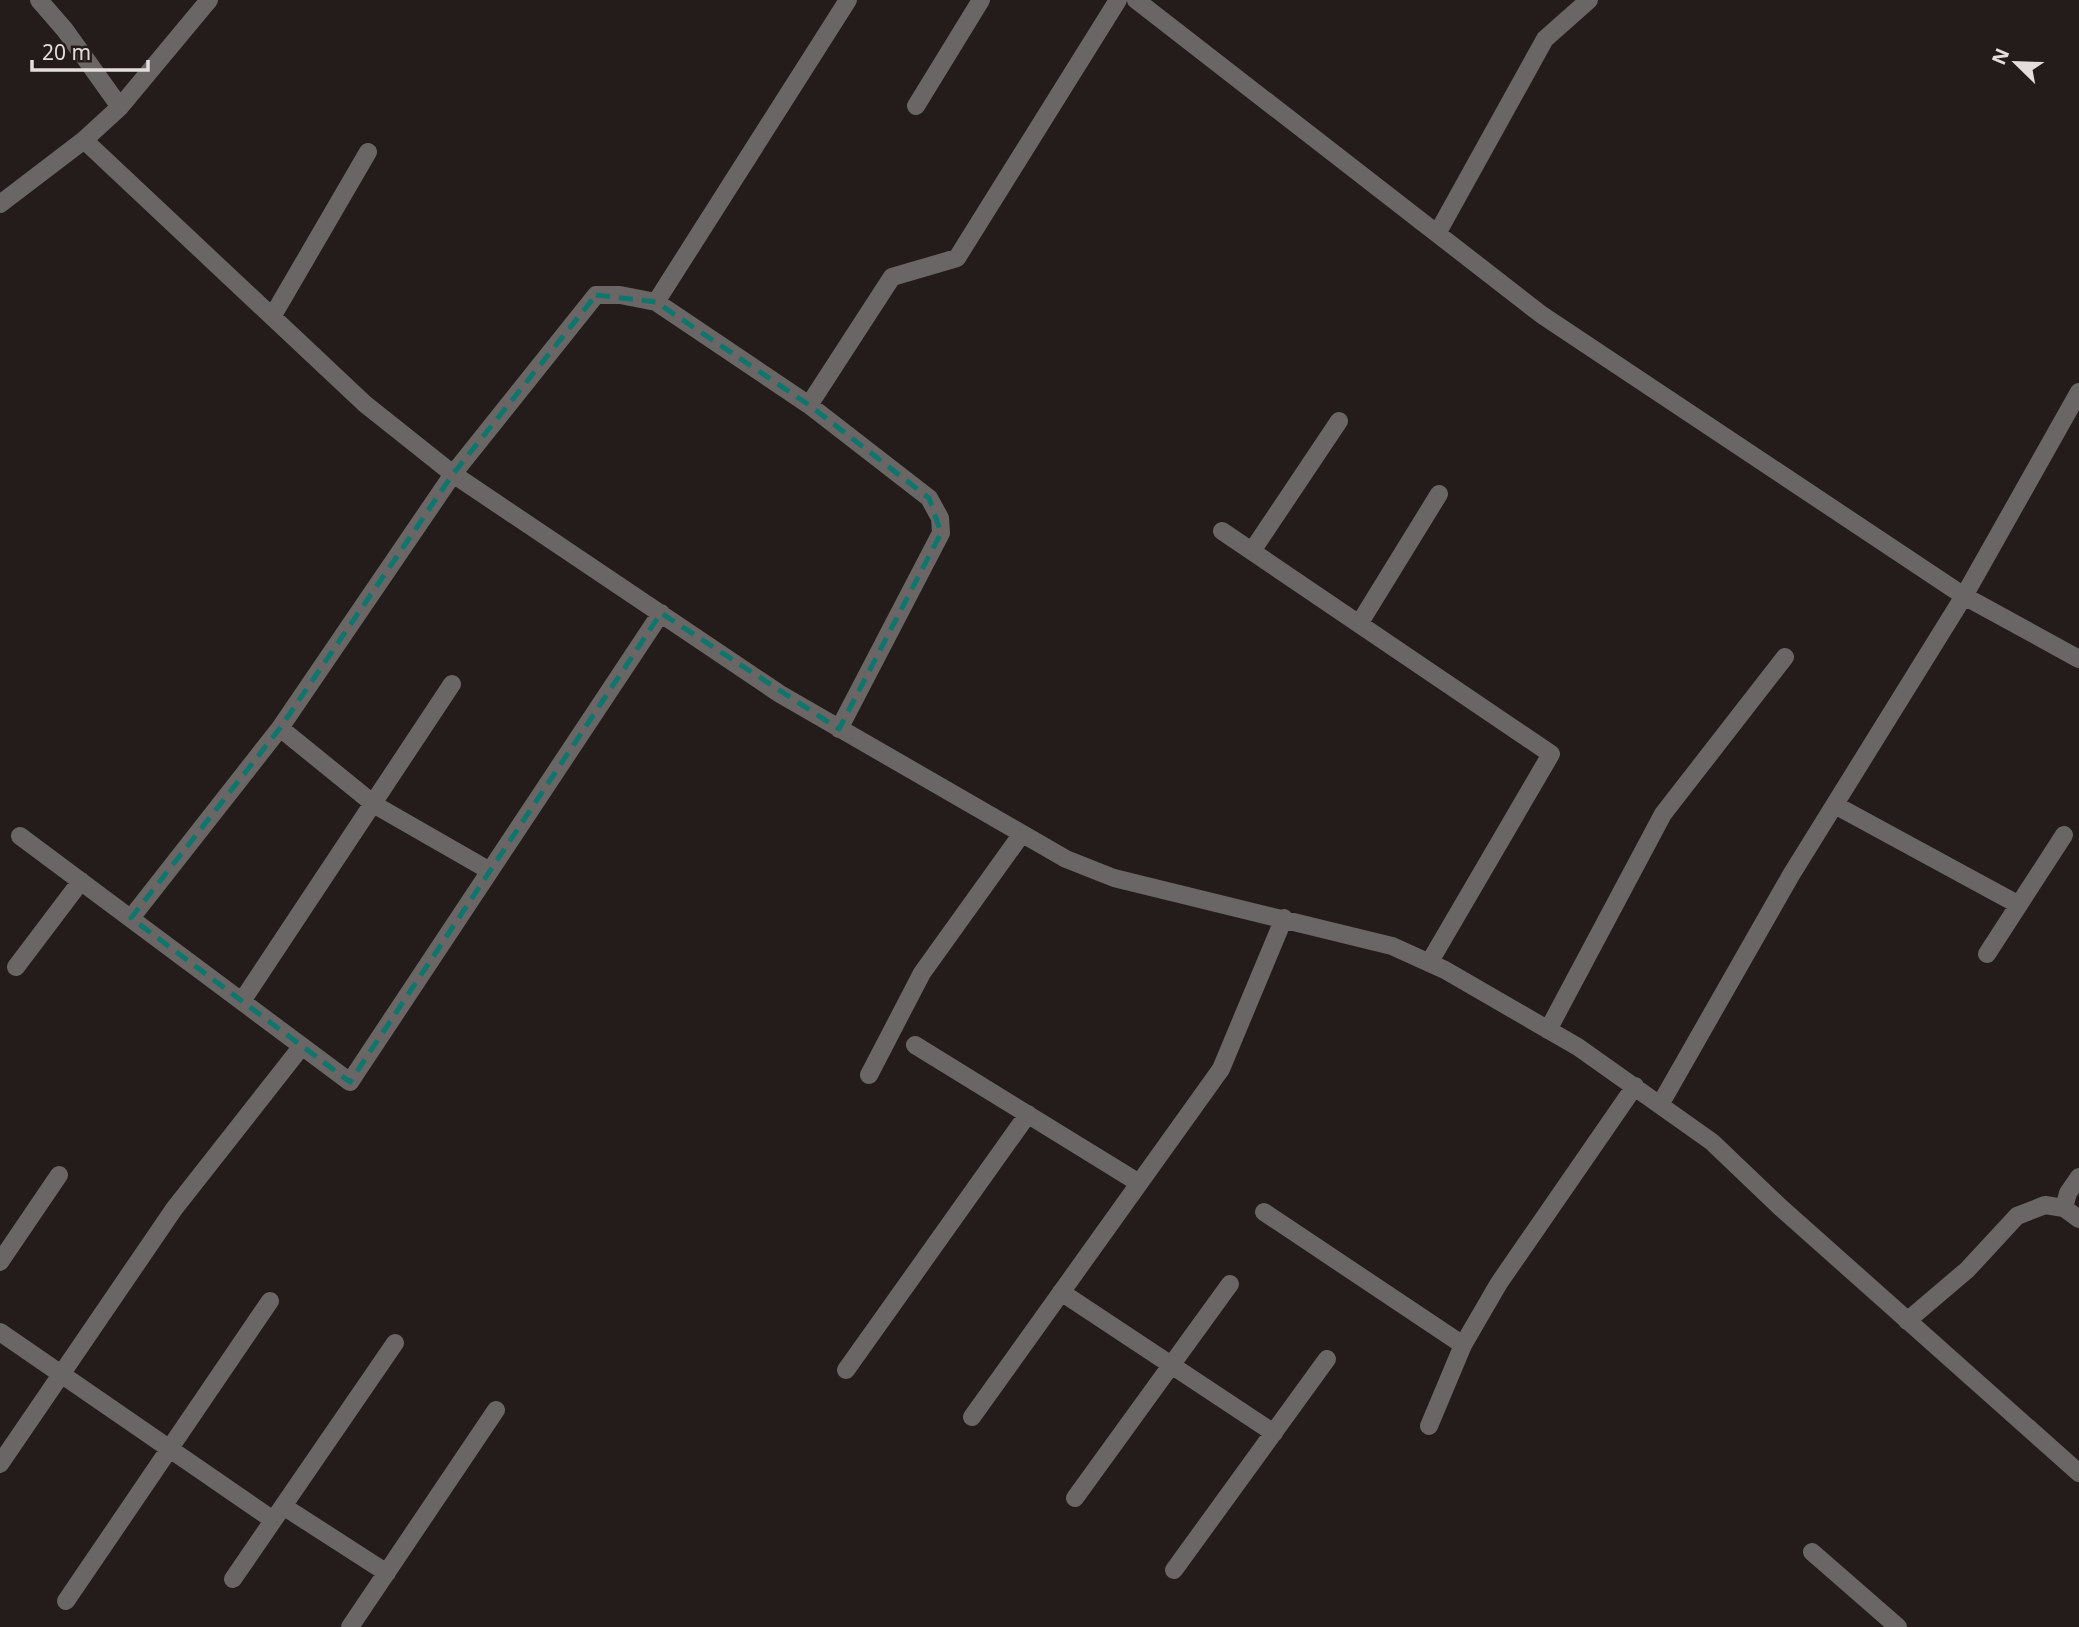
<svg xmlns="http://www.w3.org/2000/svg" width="2079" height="1627" font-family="'Noto Sans',sans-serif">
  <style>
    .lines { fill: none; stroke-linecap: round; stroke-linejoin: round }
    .minor { stroke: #6a6665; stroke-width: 18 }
    .marked { fill: none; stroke: #0f766e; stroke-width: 5; stroke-dasharray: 14 9; stroke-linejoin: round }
  </style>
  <rect width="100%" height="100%" fill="#241c1a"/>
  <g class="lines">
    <!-- minor -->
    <path class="minor" d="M39 0 65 30 120 107
      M1136 0 1542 315 1964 596 1791 875 1661 1103
      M916 106 981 0
      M84 140 365 404 453 474 780 694 1066 859 1114 878 1392 946 1445 970 1578 1047 1712 1142 1779 1206 2079 1473
      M0 204 84 140 120 107 209 0
      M1438 232 1545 39 1589 0
      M272 317 368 152
      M2079 392 1964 596 2079 659
      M809 405 892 277 957 258 1118 0
      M1222 531 1551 754 1429 963
      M1252 551 1339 421
      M1359 624 1439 494
      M280 728 375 805 490 871
      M839 729 941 533 940 518 929 498 809 405 656 302 848 0
      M1835 805 2019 905
      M20 836 350 1082 661 613
      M131 918 280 728 453 474 596 295H620L656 302
      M1987 954 2064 835
      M16 967 81 881
      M242 1001 452 684
      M1548 1030 1663 814 1785 657
      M915 1045 1139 1183
      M869 1075 922 973 1021 835
      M2064 1208 2068 1193 2079 1177
      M1264 1212 1463 1345
      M0 1262 59 1175
      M1061 1292 1274 1433
      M1907 1321 1967 1270 2017 1216 2045 1205 2064 1208 2079 1219
      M0 1332 273 1520
      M846 1370 1028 1114
      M972 1417 1221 1069 1284 918
      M1429 1426 1463 1345 1499 1283 1635 1086
      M0 1464 174 1209 302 1046
      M1075 1498 1230 1284
      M283 1506 387 1573
      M1812 1552 1898 1627
      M1174 1570 1327 1359
      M233 1579 395 1343
      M66 1601 270 1301
      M350 1627 496 1410"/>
  </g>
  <!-- marked area -->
  <path class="marked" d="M596 295 656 302 809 405 929 498 941 533 839 729 661 613 350 1082 131 918 280 728 453 474Z"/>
  <!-- north arrow -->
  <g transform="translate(2016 63) rotate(293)" stroke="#241c1a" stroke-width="5" paint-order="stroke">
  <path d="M0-5L12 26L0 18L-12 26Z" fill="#e3dddc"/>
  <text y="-10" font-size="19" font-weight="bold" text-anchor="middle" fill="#e3dddc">N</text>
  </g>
  <!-- scale -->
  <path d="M32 60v10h116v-10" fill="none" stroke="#e3dddc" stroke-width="3.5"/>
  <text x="42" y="60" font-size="21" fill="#e3dddc" stroke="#241c1a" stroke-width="5" paint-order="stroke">20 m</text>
</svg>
